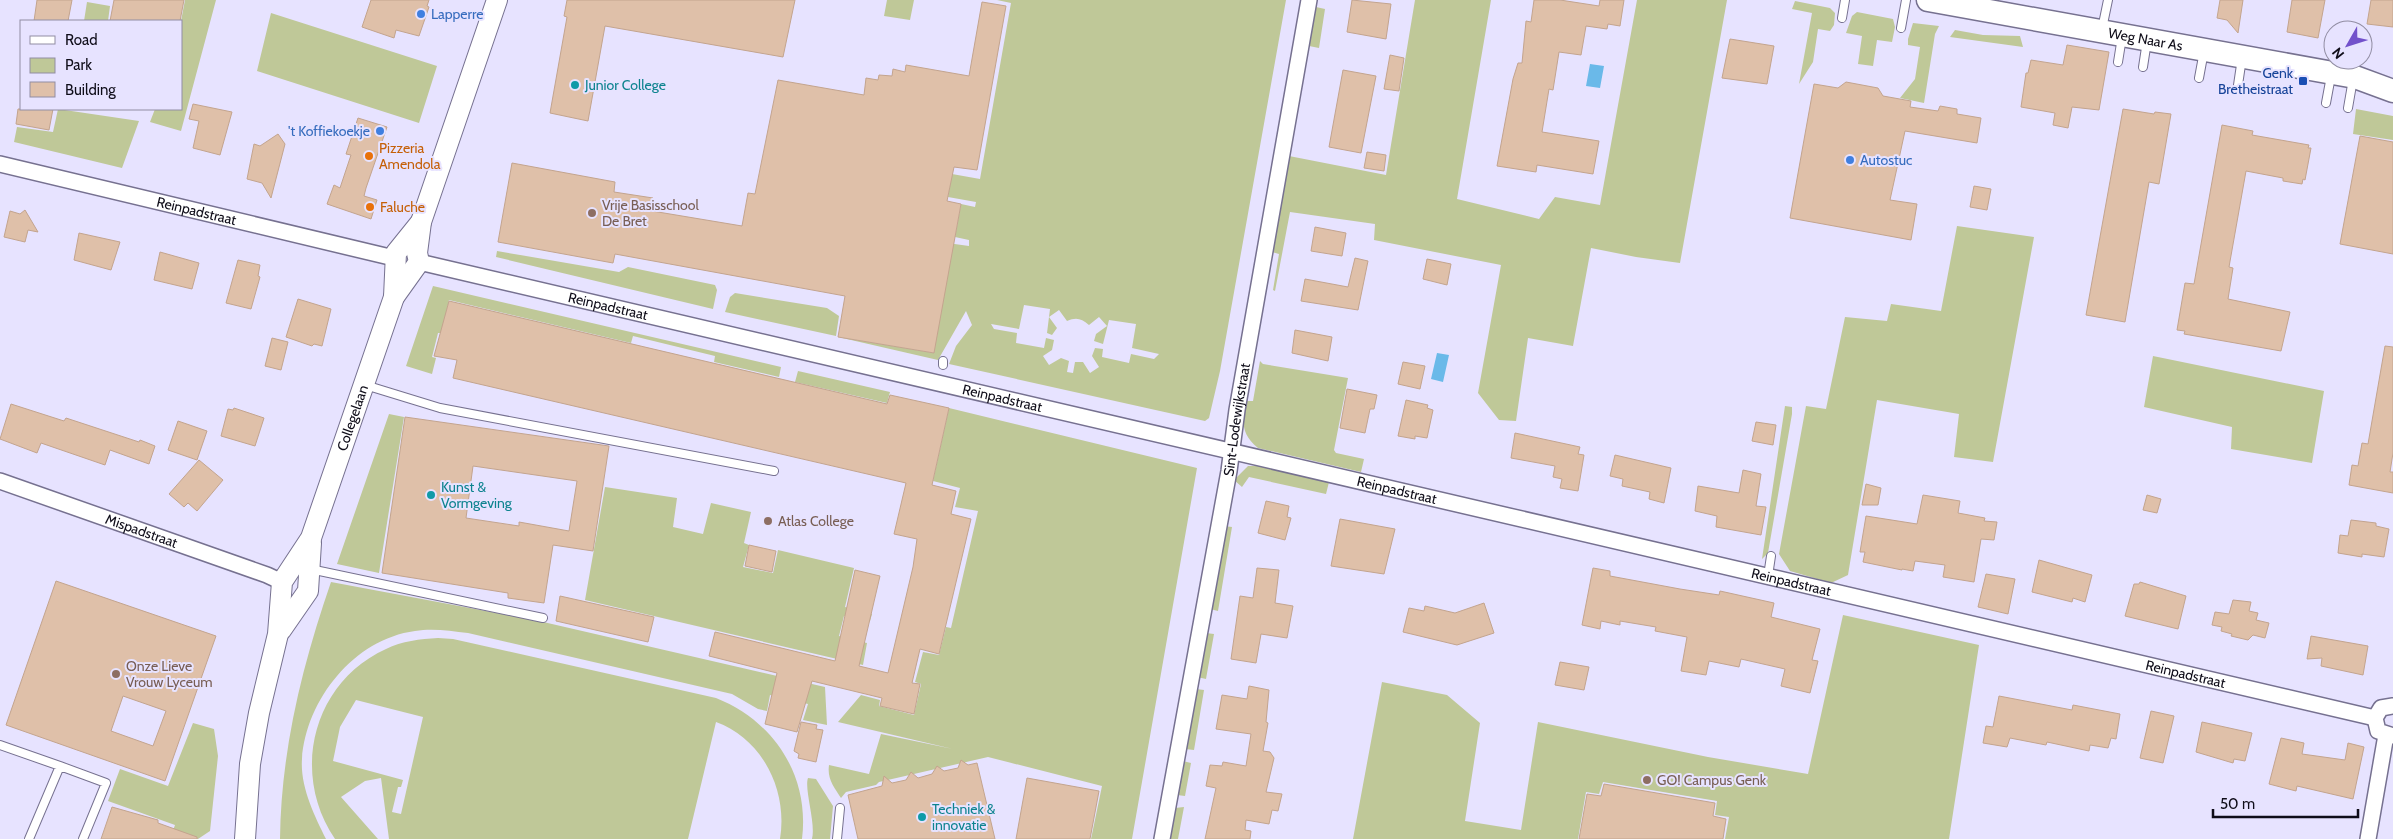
<svg xmlns="http://www.w3.org/2000/svg" width="2393" height="839" font-family="Cabin,sans-serif">
  <style>
    .green { fill: #bfc898; fill-rule: evenodd }
    .water { fill: #6ab9e9 }
    .building { fill: #dfc0a9; stroke: #c3a48e; fill-rule: evenodd }
    .lines { fill: none; stroke-linecap: round; stroke-linejoin: round }
    .service-casing { stroke: #767190; stroke-width: 10 }
    .minor-casing { stroke: #767190; stroke-width: 18 }
    .tertiary-casing { stroke: #767190; stroke-width: 22 }
    .secondary-casing { stroke: #767190; stroke-width: 25 }
    .service { stroke: #fff; stroke-width: 8 }
    .minor { stroke: #fff; stroke-width: 15 }
    .tertiary { stroke: #fff; stroke-width: 20 }
    .secondary { stroke: #fff; stroke-width: 22 }
    .shop-dot { fill: #3f7fe0; stroke: #e7e3ff; stroke-width: 2 }
    .transit-dot { fill: #1a4fb4; stroke: #e7e3ff; stroke-width: 2 }
    .culture-dot { fill: #0f9aa8; stroke: #e7e3ff; stroke-width: 2 }
    .food-dot { fill: #e8710a; stroke: #e7e3ff; stroke-width: 2 }
    .education-dot { fill: #8d6e63; stroke: #e7e3ff; stroke-width: 2 }
    .labels { text-anchor: middle; dominant-baseline: central; stroke-width: 4; stroke-linejoin: round; paint-order: stroke }
    .shop-label { font-size: 14px; fill: #366cbe; stroke: #e7e3ff; text-anchor: start }
    .street-label { font-size: 14px; fill: #0f0d19; stroke: #e7e3ff }
    .transit-label { font-size: 14px; fill: #164399; stroke: #e7e3ff; text-anchor: end }
    .culture-label { font-size: 14px; fill: #0d838f; stroke: #e7e3ff; text-anchor: start }
    .food-label { font-size: 14px; fill: #c56008; stroke: #e7e3ff; text-anchor: start }
    .education-label { font-size: 14px; fill: #785e54; stroke: #e7e3ff; text-anchor: start }
  </style>
  <rect width="100%" height="100%" fill="#e7e3ff"/>
  <!-- green -->
  <path class="green" d="M185 0H216L181 131 150 122 155 109H181V21Z
    M887 0H914L910 20 884 16Z
    M997 0H1286L1220 371 1209 418 1205 421 949 364 956 346 972 325 966 311 938 360 838 337 934 353 940 242 969 246V240L955 237 961 204 975 207 976 202 948 197 952 174 980 179 1011 3ZM1024 305 1050 309 1047 333 1052 335 1057 328 1049 317 1059 310 1067 321C1076 317 1081 318 1089 325L1099 317 1107 326 1096 334 1094 341 1103 344 1109 320 1136 324 1132 348 1159 354 1154 359 1131 354 1129 363 1102 357 1103 349 1095 348 1092 356 1099 367 1090 373 1083 362H1075L1073 373 1067 372 1069 361 1061 358 1049 365 1043 356 1052 350 1054 340 1046 338 1044 348 1016 343 1017 333 994 329 991 324 1019 329Z
    M1415 0H1491L1457 199 1539 219 1555 197 1600 205 1637 0H1727L1680 263 1636 257 1591 248 1573 346 1528 338 1516 421 1499 420 1478 393 1501 265 1374 240 1375 224 1290 212 1275 291 1273 290 1279 254 1272 252 1289 156 1386 175Z
    M1795 1 1830 8 1835 13 1834 25 1830 31 1818 29 1813 62 1799 84 1812 13 1792 9Z
    M87 2 110 6 108 21H84Z
    M1316 7 1325 9 1319 48 1309 46Z
    M1857 12 1893 19 1895 27 1892 42 1877 40 1873 66 1858 64 1862 36 1846 33 1852 16Z
    M271 13 437 66 419 123 257 71Z
    M1913 23 1939 26 1935 34 1924 103 1900 98 1915 79 1920 47 1908 45V39Z
    M1955 30 1983 35 2020 36 2023 47 1950 37Z
    M58 109 139 121 122 168 14 142 17 127 53 132Z
    M2356 109 2393 116V140L2353 134Z
    M1957 226 2034 237 1993 462 1954 457 1959 414 1877 400 1848 575 1831 583 1790 571 1779 554 1806 406 1826 409 1845 317 1887 321 1891 304 1941 311Z
    M497 251 619 272 628 267 715 285 717 290 713 309 496 257Z
    M433 286 781 367 779 377 714 362 715 356 633 336 631 343 449 300 442 333H438L432 357 436 358 432 374 406 366Z
    M735 293 827 308 839 316 836 336 725 312 730 297Z
    M2153 356 2324 391 2312 463 2231 449 2232 427 2144 407Z
    M1260 361 1263 364 1348 378 1334 450 1336 453 1364 459 1361 472 1258 448C1240 433 1243 422 1245 401H1253Z
    M798 371 890 392 887 403 795 382Z
    M1785 406 1792 407V414L1768 553 1762 559Z
    M949 408 1197 468 1132 839H1091L1102 786 988 757 879 782 876 785 846 792 841 798C834 787 827 779 829 765L869 774 881 734 953 749 838 722 861 695 880 700 879 706 914 715 921 684 915 682 923 652 939 655 946 627 951 628 978 511 955 507 960 488 933 481Z
    M389 414 404 417 379 573 337 564Z
    M1248 466H1260L1329 482 1326 494 1249 477 1242 487 1234 480Z
    M605 487 677 498 673 527 703 534 711 503 751 512 744 543 749 545 743 567 773 573 778 550 854 568 845 607 872 614 870 621 844 616 839 636 867 643 863 665 585 600Z
    M1224 526 1232 527 1218 611 1210 609Z
    M331 582 539 621 825 687 827 725 803 720 808 704 770 695 767 711 758 709 732 694 468 633C450 631 433 628 415 631 354 639 306 700 302 759 300 786 314 815 326 839H280C281 751 302 666 331 582Z
    M1843 615 1979 645 1949 839H1725L1729 817 1715 815 1717 801 1603 782 1599 794 1586 792 1578 839H1353L1382 682 1447 695 1480 723 1465 821 1521 830 1538 722 1708 757 1808 774Z
    M1206 633 1214 634 1206 679 1197 677Z
    M438 638 453 639 716 698C774 721 810 776 802 839H780C788 791 763 739 716 722L688 839H389L381 778 365 781 341 797 378 839H335C290 773 313 682 386 649 402 641 420 639 438 638ZM356 700 423 717 401 814 392 812 398 787H401L403 780 333 761 340 727Z
    M1196 689 1204 690 1194 750 1185 749Z
    M193 723 214 729 218 756 210 831 198 839H170L175 825 108 801 120 769 168 786Z
    M1183 761 1191 763 1185 796 1177 795Z
    M808 778 816 779 833 806 830 839H812C816 823 804 789 808 778Z
    M1184 807 1178 839H1169L1175 808Z"/>
  <!-- water -->
  <path class="water" d="M1590 64 1604 66 1600 88 1586 86Z
    M1437 353 1449 355 1443 382 1431 379Z"/>
  <!-- building -->
  <path class="building" d="M37 0H72L68 21H34Z
    M114 0H184L180 21H110Z
    M371 0H429L427 6 429 7 419 36 396 30 394 38 362 27Z
    M567 0H795L783 57 605 26 588 121 550 113 567 17 564 16Z
    M1352 0 1391 4 1386 39 1347 32Z
    M1534 0H1560L1599 6 1600 0H1624L1620 26 1608 24 1607 29 1586 26 1581 55 1559 52 1553 90 1549 89 1542 132 1599 141 1593 174 1537 165 1536 172 1497 166 1513 79 1518 63H1522L1526 21 1531 22Z
    M2220 0H2243L2238 33 2227 20 2217 18Z
    M2292 0H2325L2318 38 2287 32Z
    M2371 0H2393V27L2367 24Z
    M982 2 1006 6 977 170 954 167 947 201 961 204 934 353 838 337 845 296 615 254 613 263 498 242 512 163 615 182 614 192 653 198 646 210 742 226 748 193 755 194 778 80 864 95 866 78 878 80 879 75 892 76 893 69 905 72 906 65 969 76Z
    M1730 39 1774 46 1767 84 1722 78Z
    M2067 45 2109 52 2099 110 2072 107 2068 128 2053 125 2055 113 2021 107 2026 73H2028L2031 60 2063 65Z
    M1390 55 1404 58 1399 91 1384 89Z
    M1343 70 1376 76 1361 153 1329 147Z
    M1846 82 1878 88 1883 96 1911 101 1910 107 1938 111 1940 106 1957 109V114L1981 118 1977 143 1905 131 1890 200 1917 204 1911 240 1790 218 1814 84 1838 88Z
    M193 104 232 112 220 155 193 148 199 121 189 119Z
    M18 109H53L49 130 16 124Z
    M2123 109 2154 114 2155 112 2171 114 2159 184 2149 182 2125 322 2086 315Z
    M358 118 387 127 366 188 364 196 377 200 371 219 327 204 334 185 340 188 351 155 346 154Z
    M2222 125 2253 131 2252 135 2309 145 2308 148H2311L2305 180 2303 179 2302 184 2283 181V178L2246 171 2229 267 2233 268 2228 299 2290 312 2281 351 2184 334 2185 331 2177 330 2185 283 2194 284Z
    M278 134 285 144 271 198 262 183 247 179 254 144 260 146Z
    M2360 136 2393 142V254L2340 244Z
    M1367 152 1386 155 1384 171 1364 168Z
    M1974 186 1991 189 1987 210 1970 207Z
    M25 210 38 232 28 230 25 242 4 237 10 211 20 214Z
    M1315 227 1346 233 1342 256 1311 251Z
    M79 233 120 242 111 270 74 260Z
    M160 252 199 263 192 289 154 280Z
    M1355 258 1368 261 1358 310 1301 301 1305 279 1348 287Z
    M1427 259 1451 264 1447 285 1423 279Z
    M238 260 260 265 258 276 260 277 251 309 226 303Z
    M298 299 331 309 322 346 314 344 312 346 286 337Z
    M449 301 887 404 890 395 949 408 932 485 956 491 951 514 971 519 939 654 920 649 912 683 920 684 914 714 880 706 882 698 812 681 797 732 765 724 777 673 709 656 715 632 835 661 855 570 880 576 859 666 888 673 913 567 917 539 894 534 906 483 453 378 457 360 434 356Z
    M1295 330 1332 337 1328 361 1292 353Z
    M272 338 288 342 281 370 265 366Z
    M2385 346 2393 347V453L2390 472H2393V493L2349 485 2352 465 2358 466 2362 443 2368 444Z
    M1403 362 1425 366 1420 389 1398 384Z
    M1347 389 1377 395 1374 409H1370L1365 433 1340 428Z
    M1406 400 1428 405 1427 408 1433 410 1427 438 1415 436V439L1398 436Z
    M11 404 64 421 66 418 139 442 140 440 155 446 149 464 110 450 105 465 41 443 37 453 0 439Z
    M234 408 264 418 255 446 221 436 228 409 233 410Z
    M405 417 609 446 593 551 553 545 544 603 508 598V593L382 573ZM473 466 577 481 569 531 519 522V526L466 518Z
    M178 421 207 431 197 460 168 450Z
    M1756 422 1776 425 1773 445 1752 441Z
    M1515 433 1580 447 1578 454 1584 455 1578 491 1560 488 1562 479 1553 477 1555 466 1511 458Z
    M1615 455 1671 468 1664 503 1649 499 1650 492 1622 486 1623 479 1610 476Z
    M199 460 223 480 197 511 188 503 184 507 169 494Z
    M1743 470 1761 474 1756 506 1766 507 1761 535 1716 527 1717 516 1695 511 1698 486 1739 493Z
    M1866 484 1881 488 1878 505H1862Z
    M1923 495 1960 501 1958 513 1985 518 1984 521 1997 522 1994 540 1981 539 1974 582 1943 577 1945 565 1915 561 1913 571 1902 569V570L1863 562 1865 552H1860L1866 516 1917 524Z
    M2147 495 2161 499 2157 513 2143 510Z
    M1266 501 1289 506 1287 517 1291 518 1285 540 1258 533Z
    M1340 519 1395 529 1384 574 1331 566Z
    M2351 520 2376 523V526L2389 529 2384 557 2362 554V557L2338 553 2340 535 2348 536Z
    M749 545 776 551 772 572 745 566Z
    M2039 560 2092 575 2085 602 2073 598 2072 602 2032 592Z
    M1257 568 1279 570 1275 603 1293 606 1287 638 1261 634 1256 663 1231 659 1240 596 1253 598Z
    M1593 568 1610 571V576L1680 589 1719 595 1720 591 1774 603 1771 617 1820 629 1812 660 1818 661 1810 693 1781 686 1785 669 1741 659 1739 667 1709 661 1706 675 1681 671 1687 637 1655 631 1656 627 1620 621V625L1601 621 1600 629 1582 625Z
    M1986 574 2015 579 2008 614 1978 607Z
    M56 581 216 636 165 781 6 725ZM123 696 166 711 153 746 111 731Z
    M2140 582 2186 596 2178 629 2125 616 2134 584H2139Z
    M560 596 654 617 648 642 556 621Z
    M2233 600 2251 602 2249 611 2258 613 2256 620 2269 623 2265 638 2253 635 2248 640 2231 636 2232 634 2221 631 2222 627 2212 625 2215 612 2229 614Z
    M1484 603 1494 633 1457 645 1403 632 1409 608 1424 611 1425 606 1455 613Z
    M2311 636 2368 646 2363 675 2321 666 2322 658 2307 659Z
    M1560 662 1589 667 1584 690 1555 685Z
    M1249 686 1269 690 1266 722 1268 723 1263 751 1270 752 1274 758 1266 792 1282 794 1278 811 1272 810 1269 824 1246 820 1245 830 1251 831 1250 839H1205L1216 788 1206 786 1210 765 1222 766 1223 762 1246 766 1251 734 1216 729 1222 695 1247 699Z
    M1999 696 2072 710 2073 705 2120 714 2116 739 2111 738 2108 748 2090 745 2089 751 2047 742 2046 745 2010 738 2007 747 1983 743 1986 726 1993 727Z
    M2151 711 2174 716 2163 763 2140 758Z
    M801 722 817 725 816 729 823 730 816 762 798 758 799 754 794 751Z
    M2202 722 2252 733 2245 761 2234 759 2233 763 2196 752Z
    M2281 738 2304 743 2302 754 2345 760 2348 743 2364 747 2353 799 2297 786 2296 791 2269 784Z
    M961 760 968 765 977 763 995 839H858L848 795 882 786 884 776 892 783 906 780 911 772 918 778 932 774 937 766 944 771 958 768Z
    M1027 778 1099 791 1090 839H1016Z
    M1604 784 1715 803 1713 816 1726 819 1723 839H1579L1587 794 1601 796Z
    M112 807 158 820V823L197 837V839H101Z"/>
  <g class="lines">
    <!-- service casing -->
    <g class="service-casing">
      <path id="service" d="M1842 18 1845 0
        M1901 28 1906 0
        M2102 29 2108 0
        M2118 62 2122 37
        M2143 67 2147 41
        M2199 78 2204 51
        M2238 85 2242 58
        M2326 103 2331 76
        M2348 108 2353 79
        M943 365V361
        M365 385 440 408 774 471
        M310 569 543 618
        M1768 576 1771 556
        M0 745 60 766
        M29 839 60 766 106 783 83 839
        M837 839 840 808"/>
    </g>
    <!-- minor casing -->
    <g class="minor-casing">
      <g id="minor">
        <path id="s1" d="M0 164 394 258"/>
        <path id="s2" d="M419 262 2375 718"/>
        <path id="s3" d="M0 481 267 575 282 582"/>
        <path d="M2393 706 2381 708 2375 718 2378 731 2393 736"/>
        <path id="s4" d="M1162 839 1229 471 1237 410 1309 0"/>
        <path d="M2368 839 2386 735"/>
      </g>
    </g>
    <!-- tertiary casing -->
    <g class="tertiary-casing">
      <g id="tertiary">
        <path d="M394 297 419 262 417 253 421 222 497 0"/>
        <path d="M281 630 308 591 311 543"/>
        <path id="s5" d="M245 839 250 764 259 713 278 634 282 582 311 538 394 297 396 253 421 222"/>
      </g>
    </g>
    <!-- secondary casing -->
    <g class="secondary-casing">
      <g id="secondary">
        <path id="s6" d="M1928 0 2355 77 2393 91"/>
      </g>
    </g>
    <!-- service -->
    <use href="#service" class="service"/>
    <!-- minor -->
    <use href="#minor" class="minor"/>
    <!-- tertiary -->
    <use href="#tertiary" class="tertiary"/>
    <!-- secondary -->
    <use href="#secondary" class="secondary"/>
  </g>
  <!-- markers -->
  <g class="shop-dot">
    <circle cx="421" cy="14" r="5"/>
    <circle cx="380" cy="131" r="5"/>
    <circle cx="1850" cy="160" r="5"/>
  </g>
  <rect class="transit-dot" x="2298" y="76" width="10" height="10" rx="2.5"/>
  <g class="culture-dot">
    <circle cx="575" cy="85" r="5"/>
    <circle cx="431" cy="495" r="5"/>
    <circle cx="922" cy="817" r="5"/>
  </g>
  <g class="food-dot">
    <circle cx="369" cy="156" r="5"/>
    <circle cx="370" cy="207" r="5"/>
  </g>
  <g class="education-dot">
    <circle cx="592" cy="213" r="5"/>
    <circle cx="768" cy="521" r="5"/>
    <circle cx="116" cy="674" r="5"/>
    <circle cx="1647" cy="780" r="5"/>
  </g>
  <g class="labels">
    <!-- shop labels -->
    <g class="shop-label">
      <text x="431" y="14">Lapperre</text>
      <text x="370" y="131" text-anchor="end">'t Koffiekoekje</text>
      <text x="1860" y="160">Autostuc</text>
    </g>
    <!-- street labels -->
    <g class="street-label">
      <text stroke="none"><textPath href="#s6" startOffset="221">Weg Naar As</textPath></text>
      <text stroke="none"><textPath href="#s1" startOffset="202">Reinpadstraat</textPath></text>
      <text stroke="none"><textPath href="#s2" startOffset="194">Reinpadstraat</textPath></text>
      <text stroke="none"><textPath href="#s2" startOffset="599">Reinpadstraat</textPath></text>
      <text stroke="none"><textPath href="#s5" startOffset="440">Collegelaan</textPath></text>
      <text stroke="none"><textPath href="#s4" startOffset="426">Sint-Lodewijkstraat</textPath></text>
      <text stroke="none"><textPath href="#s2" startOffset="1004">Reinpadstraat</textPath></text>
      <text stroke="none"><textPath href="#s3" startOffset="150">Mispadstraat</textPath></text>
      <text stroke="none"><textPath href="#s2" startOffset="1409">Reinpadstraat</textPath></text>
      <text stroke="none"><textPath href="#s2" startOffset="1814">Reinpadstraat</textPath></text>
    </g>
    <!-- transit labels -->
    <g class="transit-label">
      <text x="2293" y="73">Genk<tspan x="2293" dy="16">Bretheistraat</tspan></text>
    </g>
    <!-- culture labels -->
    <g class="culture-label">
      <text x="585" y="85">Junior College</text>
      <text x="441" y="487">Kunst &amp;<tspan x="441" dy="16">Vormgeving</tspan></text>
      <text x="932" y="809">Techniek &amp;<tspan x="932" dy="16">innovatie</tspan></text>
    </g>
    <!-- food labels -->
    <g class="food-label">
      <text x="379" y="148">Pizzeria<tspan x="379" dy="16">Amendola</tspan></text>
      <text x="380" y="207">Faluche</text>
    </g>
    <!-- education labels -->
    <g class="education-label">
      <text x="602" y="205">Vrije Basisschool<tspan x="602" dy="16">De Bret</tspan></text>
      <text x="778" y="521">Atlas College</text>
      <text x="126" y="666">Onze Lieve<tspan x="126" dy="16">Vrouw Lyceum</tspan></text>
      <text x="1657" y="780">GO! Campus Genk</text>
    </g>
  </g>
  <!-- legend -->
  <rect x="20" y="20" width="162" height="90" fill="#e7e3ff" stroke="#918da3"/>
  <rect x="30" y="36" width="25" height="8" fill="#ffffff" stroke="#918da3"/>
  <text x="65" y="45" font-size="15" fill="#0f0d19">Road</text>
  <rect x="30" y="58" width="25" height="15" fill="#bfc898" stroke="#918da3"/>
  <text x="65" y="70" font-size="15" fill="#0f0d19">Park</text>
  <rect x="30" y="82" width="25" height="15" fill="#dfc0a9" stroke="#918da3"/>
  <text x="65" y="95" font-size="15" fill="#0f0d19">Building</text>
  <!-- north arrow -->
  <g transform="translate(2348 45) rotate(231)"><circle r="24" fill="#e7e3ff" stroke="#918da3"/>
  <path d="M0-4L9 19L0 12L-9 19Z" fill="#7251cb"/>
  <text y="-8" font-size="14" font-weight="bold" text-anchor="middle" fill="#0f0d19">N</text>
  </g>
  <!-- scale -->
  <path d="M2213 809v8h145v-8" fill="none" stroke="#0f0d19" stroke-width="2.5"/>
  <text x="2220" y="809" font-size="15" fill="#0f0d19" stroke="#e7e3ff" stroke-width="4" paint-order="stroke">50 m</text>
</svg>
